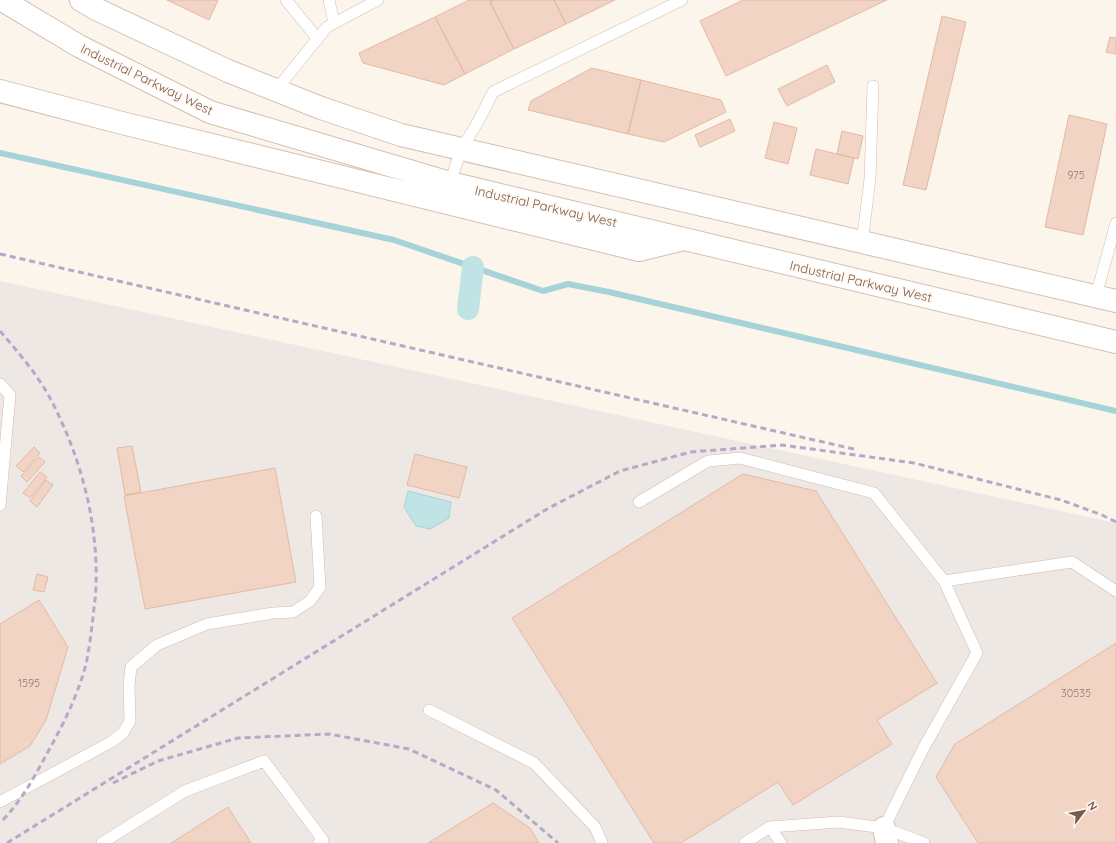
<svg xmlns="http://www.w3.org/2000/svg" width="1116" height="843" font-family="Quicksand,sans-serif">
  <style>
    .industrial { fill: #eee8e4 }
    .water { fill: #c0e3e6; stroke: #a6d3d8 }
    .lines { fill: none; stroke-linecap: round; stroke-linejoin: round }
    .stream { stroke: #a6d3d8; stroke-width: 6 }
    .canal { stroke: #c0e3e6; stroke-width: 22 }
    .building { fill: #f1d4c4; stroke: #e3b9a4 }
    .service-casing { stroke: #cfbdb0; stroke-width: 12 }
    .minor-casing { stroke: #cfbdb0; stroke-width: 24 }
    .secondary-casing { stroke: #d4bfb0; stroke-width: 24 }
    .service { stroke: #fff; stroke-width: 11 }
    .minor { stroke: #fff; stroke-width: 22 }
    .secondary { stroke: #fff; stroke-width: 22 }
    .rail { stroke: #b8a8c7; stroke-width: 3; stroke-dasharray: 6 4; stroke-linecap: butt }
    .labels { text-anchor: middle; dominant-baseline: central; stroke-width: 3.5; stroke-linejoin: round; paint-order: stroke }
    .number-label { font-size: 11px; fill: #96796c }
    .street-label { font-size: 13px; fill: #785b4e; stroke: #fff9f2 }
  </style>
  <rect width="100%" height="100%" fill="#fcf5ec"/>
  <!-- industrial -->
  <path class="industrial" d="M0 281 1116 523V843H0Z"/>
  <!-- water -->
  <path class="water" d="M408 491 451 502 449 518 430 529 416 526 404 507Z"/>
  <g class="lines">
    <!-- stream -->
    <path class="stream" d="M0 153 394 240 543 291 568 284 609 292 1116 411"/>
    <!-- canal -->
    <path class="canal" d="M468 309 473 267"/>
  </g>
  <!-- building -->
  <path class="building" d="M167 0H218L209 20Z
    M469 0H494L490 2 514 49 465 74 435 17Z
    M494 0H554L566 24 514 49 490 2Z
    M554 0H615L566 24Z
    M743 0H887L726 76 700 21Z
    M942 16 966 22 926 190 903 185Z
    M435 17 465 74 444 85 363 63 359 53Z
    M1110 37 1116 38V54L1106 52Z
    M827 65 835 82 787 106 778 89Z
    M592 68 641 80 628 134 528 110 531 101Z
    M641 80 721 100 726 112 664 142 628 134Z
    M1069 115 1107 124 1083 235 1045 227Z
    M730 119 735 131 700 147 695 135Z
    M774 122 797 128 788 164 765 158Z
    M842 131 863 136 858 159 837 154Z
    M816 149 854 158 848 184 810 175Z
    M132 446 141 492 125 495 117 448Z
    M34 447 40 453 23 472 16 466Z
    M415 454 467 467 459 498 407 485Z
    M39 457 45 462 27 482 21 476Z
    M275 468 296 582 145 609 124 496Z
    M40 472 47 477 30 498 23 493Z
    M743 474 816 491 937 683 877 720 892 744 793 805 778 782 681 843H654L512 618Z
    M46 480 53 485 37 507 30 501Z
    M37 574 48 577 44 592 33 590Z
    M39 600 68 647 46 720 30 746 0 764V624Z
    M1116 643V843H978L936 777 955 744Z
    M493 803 530 828 539 843H428Z
    M228 807 251 843H171Z"/>
  <g class="lines">
    <!-- service casing -->
    <g class="service-casing">
      <path id="service" d="M286 0 317 38
        M329 0 334 23
        M276 90 327 27 378 0
        M450 183 461 150 479 120 493 92 682 0
        M862 243 870 179 873 86
        M1096 296 1116 223
        M0 384 10 395 0 505
        M639 502 708 461 740 458 874 493 944 581 1072 562 1116 591
        M429 710 534 763 595 827 602 843
        M0 802 111 742 123 733 130 721 129 685 131 667 157 645 207 624 273 613 293 612 310 601 320 587 316 516
        M884 828 923 749 977 653 944 581
        M102 843 185 791 264 761 323 840 319 843
        M745 843 770 827
        M781 843 770 827 839 822 884 828 924 843"/>
    </g>
    <!-- minor casing -->
    <g class="minor-casing">
      <path id="minor" d="M884 828 887 843"/>
    </g>
    <!-- secondary casing -->
    <g class="secondary-casing">
      <path id="secondary" d="M2 0 79 46 210 112 450 183 1116 342
        M81 0 96 9 228 71 321 108 401 135 1116 301
        M0 91 122 123 639 250 680 240"/>
    </g>
    <!-- service -->
    <use href="#service" class="service"/>
    <!-- minor -->
    <use href="#minor" class="minor"/>
    <!-- secondary -->
    <use href="#secondary" class="secondary"/>
    <!-- rail -->
    <path class="rail" d="M0 254 858 450
      M0 331C18 352 37 374 50 398 80 455 98 520 96 584 96 595 94 606 93 617 91 634 89 652 85 668 77 696 64 723 50 748 36 774 22 801 0 823
      M113 783 158 761 238 738 329 734 409 749 496 790 558 843
      M7 843 547 509 620 471 691 452 782 445 914 463 1061 500 1102 515 1116 522"/>
  </g>
  <g class="labels">
    <!-- number labels -->
    <g class="number-label">
      <text x="1076" y="175">975</text>
      <text x="29" y="683">1595</text>
      <text x="1076" y="693">30535</text>
    </g>
    <!-- street labels -->
    <g class="street-label">
      <text transform="translate(147 79) rotate(26)">Industrial Parkway West</text>
      <text transform="translate(546 206) rotate(13)">Industrial Parkway West</text>
      <text transform="translate(861 281) rotate(13)">Industrial Parkway West</text>
    </g>
  </g>
  <!-- north arrow -->
  <g transform="translate(1084 811) rotate(58)" stroke="#fff9f2" stroke-width="3" paint-order="stroke">
  <path d="M0-3L7 15L0 10L-7 15Z" fill="#785b4e"/>
  <text y="-6" font-size="11" font-weight="bold" text-anchor="middle" fill="#785b4e">N</text>
  </g>
</svg>
